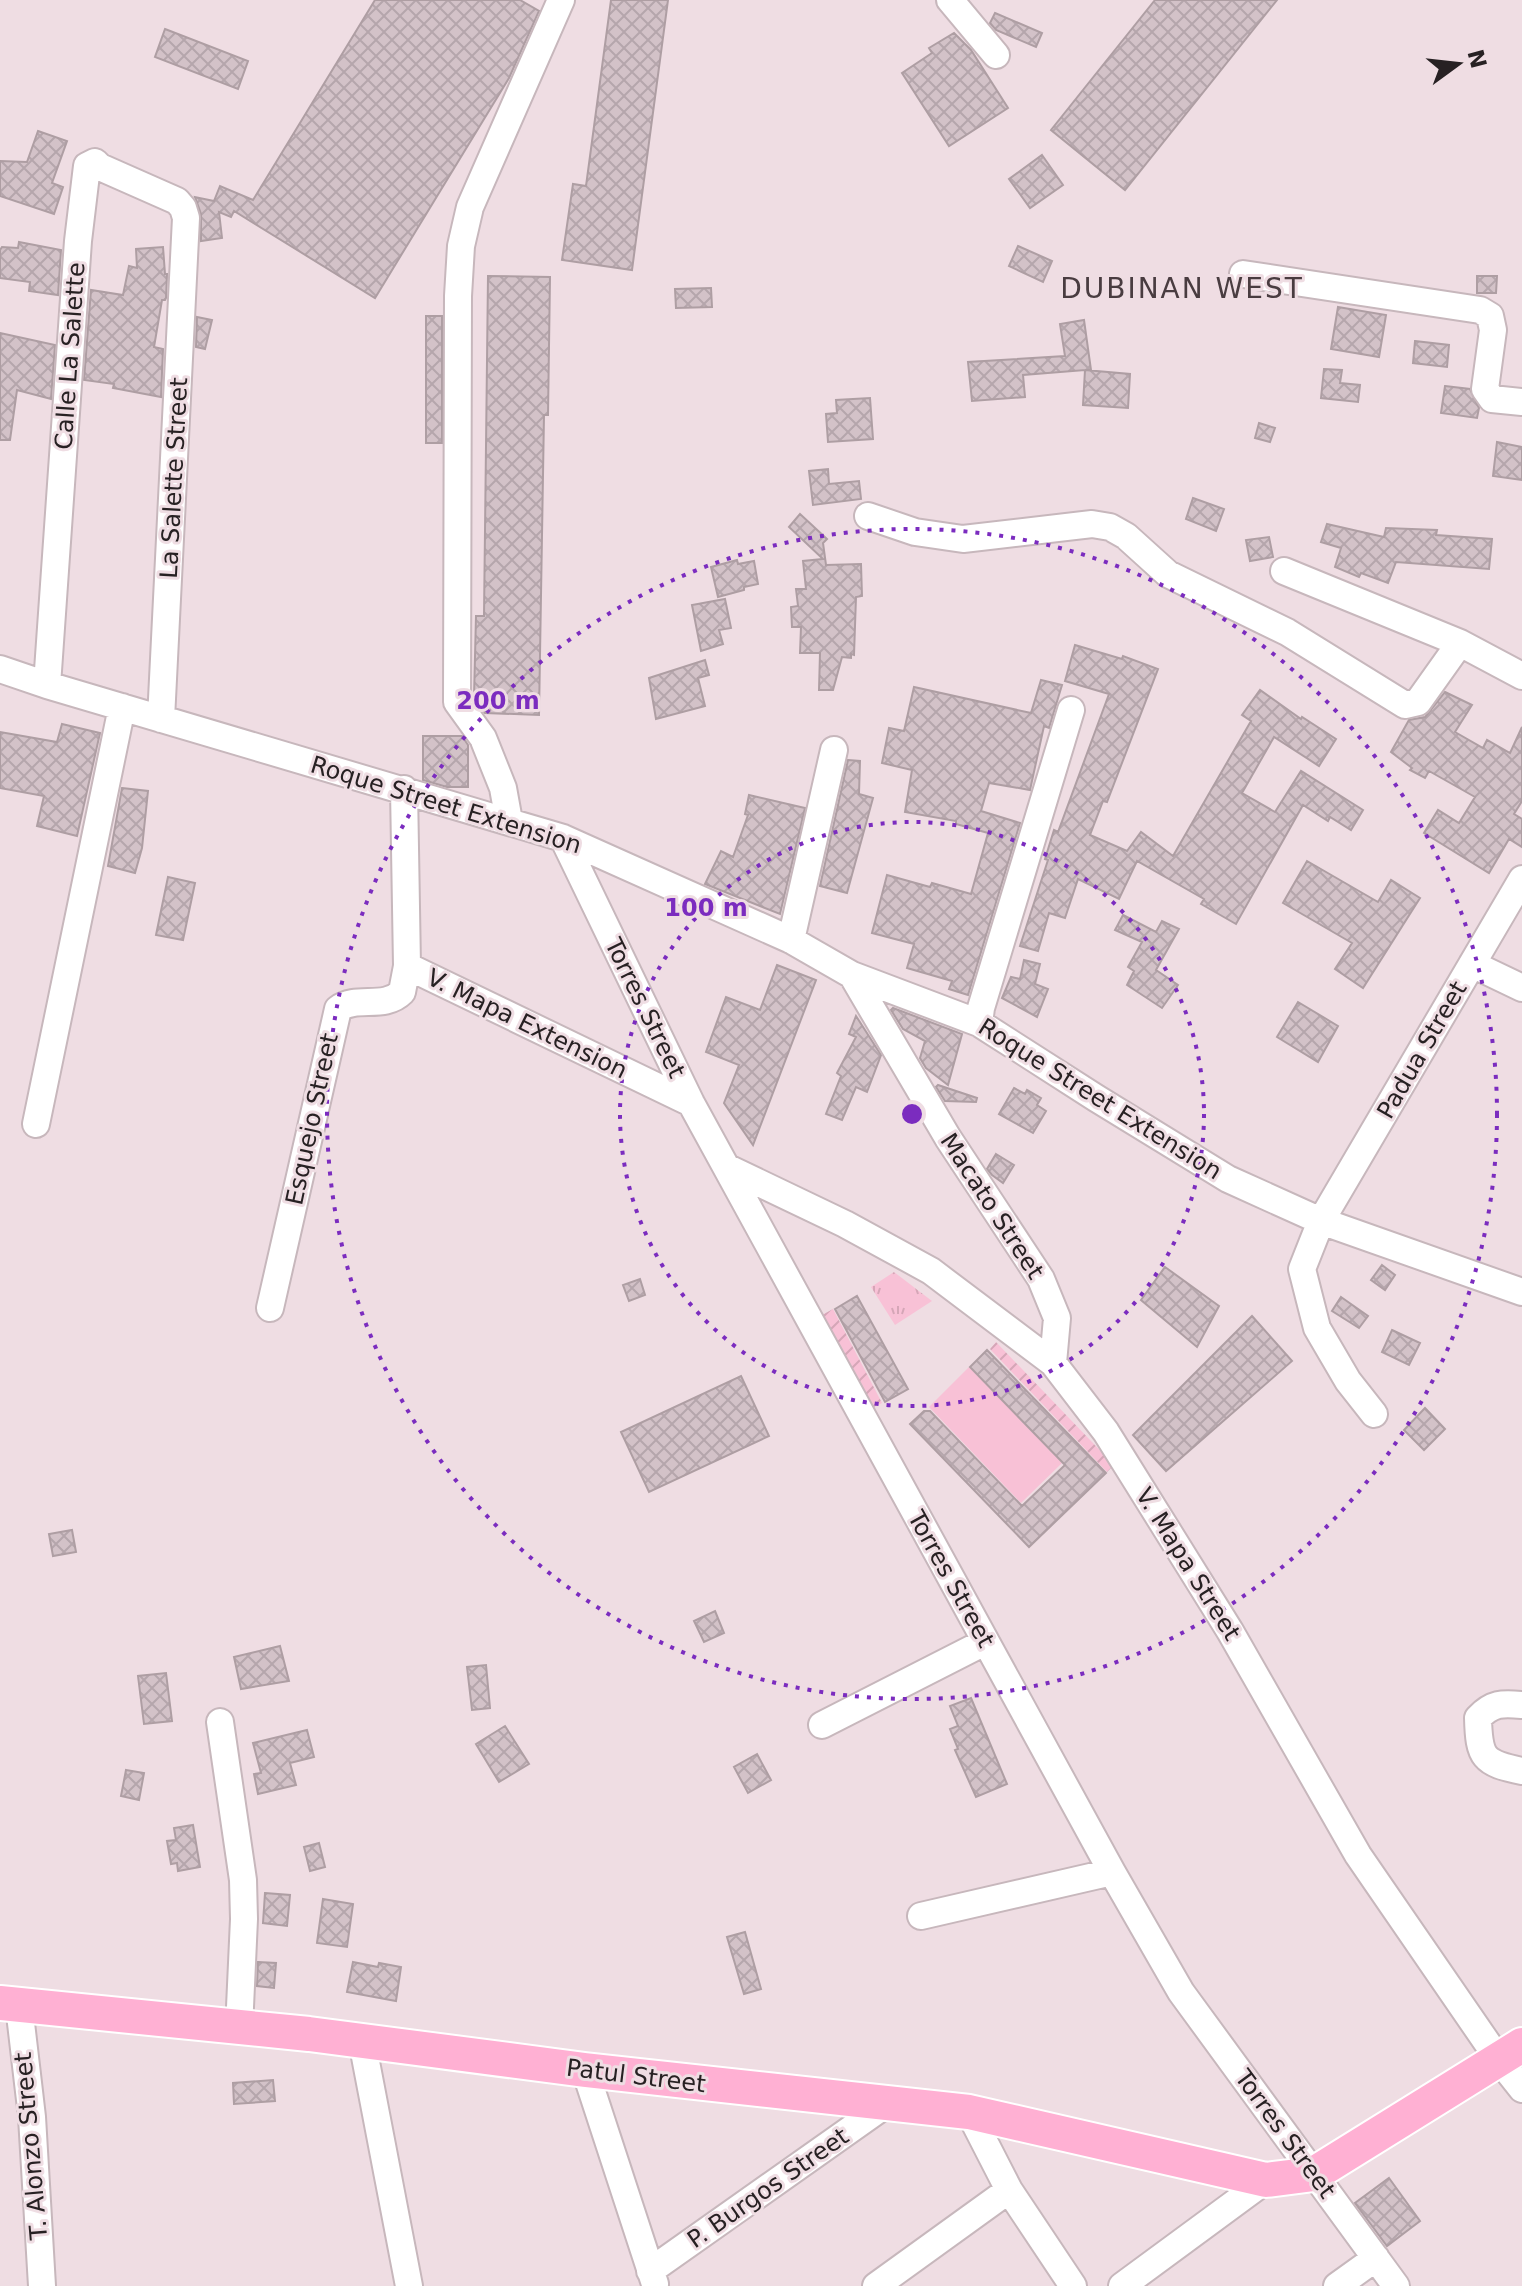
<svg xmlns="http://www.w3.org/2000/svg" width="1522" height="2286" font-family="'DejaVu Sans',sans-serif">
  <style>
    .grass { fill: #f8c1d6 }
    .park { fill: url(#park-tufts) }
    .garden { fill: url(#garden-furrows) }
    .building { fill: url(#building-cross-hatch); stroke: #ae9ea3; stroke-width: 2 }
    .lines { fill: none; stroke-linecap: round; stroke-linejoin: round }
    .minor-casing { stroke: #c7b7bc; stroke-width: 30 }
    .major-casing { stroke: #fff; stroke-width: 38 }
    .minor { stroke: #fff; stroke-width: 26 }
    .major { stroke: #ffb0d3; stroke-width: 34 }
    .ring { fill: none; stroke: #7b2cbf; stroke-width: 4; stroke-dasharray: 4 8 }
    .labels { text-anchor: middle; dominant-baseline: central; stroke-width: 6; stroke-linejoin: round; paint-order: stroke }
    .street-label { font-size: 24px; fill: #272123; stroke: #efdde3 }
    .quarter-label { font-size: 28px; letter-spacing: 2px; fill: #493c40; stroke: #efdde3 }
    .centre { fill: #7b2cbf; stroke: #efdde3; stroke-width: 4 }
    .ring-label { font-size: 24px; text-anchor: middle; font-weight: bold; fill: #7b2cbf; stroke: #efdde3; stroke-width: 6; stroke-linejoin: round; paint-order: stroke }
  </style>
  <defs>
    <pattern id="park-tufts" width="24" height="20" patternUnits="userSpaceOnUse" patternTransform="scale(2)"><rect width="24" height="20" fill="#f8c1d6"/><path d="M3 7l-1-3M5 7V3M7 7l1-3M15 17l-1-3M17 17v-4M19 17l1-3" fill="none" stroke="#d5a6b7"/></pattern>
    <pattern id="garden-furrows" width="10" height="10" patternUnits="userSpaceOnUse" patternTransform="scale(2)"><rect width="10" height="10" fill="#f8c1d6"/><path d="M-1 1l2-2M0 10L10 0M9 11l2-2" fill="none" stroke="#d5a6b7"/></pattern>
    <pattern id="building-cross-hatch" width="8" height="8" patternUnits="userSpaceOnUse" patternTransform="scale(2)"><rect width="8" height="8" fill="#d3c2c8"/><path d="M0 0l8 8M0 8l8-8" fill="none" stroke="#b5a6ac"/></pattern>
  </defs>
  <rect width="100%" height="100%" fill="#efdde3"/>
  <!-- grass -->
  <path class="grass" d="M969 1367 1062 1463 1021 1503 929 1407Z"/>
  <!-- park -->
  <path class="park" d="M894 1272 932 1301 895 1325 871 1287Z"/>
  <!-- garden -->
  <path class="garden" d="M833 1309 882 1403 872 1408 822 1315Z
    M996 1342 1114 1465 1107 1472 990 1349Z"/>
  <!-- building -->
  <path class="building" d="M375 0H520L539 11 509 78 375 298 234 211 231 217 219 212 222 238 201 241V214L195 197 214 201 220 186 253 200Z
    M611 0H668L632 270 562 260 573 184 586 186Z
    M1155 0H1277L1125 190 1051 130Z
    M995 13 1042 33 1036 47 996 30 990 23Z
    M165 29 248 61 238 89 155 57Z
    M954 33 971 50 1008 108 949 146 902 73 932 53 929 48Z
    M38 131 67 141 52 183 63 187 54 214 0 196V161L27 162Z
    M1042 155 1063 185 1030 208 1009 179Z
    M19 242 61 250 58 295 29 291 30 282 0 278V250L2 247 18 248Z
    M1018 246 1052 261 1043 282 1009 266Z
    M163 247 165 274H167L166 298 165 300H162L154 347 163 349 161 397 113 388 114 384 84 380 91 290 123 295 129 266 137 268 136 249Z
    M488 276 550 277 548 415H544L539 715 485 713 474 698 476 616H484Z
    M1477 276H1497L1496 293H1477Z
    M711 288 712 307 676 308 675 289Z
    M1338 307 1386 315 1379 357 1331 349Z
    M426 316H442V443H426Z
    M197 317 212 320 205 349 196 347Z
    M1084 320 1091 370H1085L1130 374 1128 408 1083 405 1085 370 1023 375 1025 397 972 401 968 362 1065 356 1060 324Z
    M0 333 55 345 51 399 17 390 10 440H0Z
    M1415 341 1449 345 1447 367 1413 363Z
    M1324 369 1342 370 1340 383 1360 385 1358 402 1321 398Z
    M1445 386 1470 389 1479 408 1477 418 1441 413Z
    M870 398 873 439 828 442 826 414 837 413 836 400Z
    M1259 423 1275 428 1270 442 1255 438Z
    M1497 442 1522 447V480L1493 476Z
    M828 469 829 484 859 481 861 499 813 505 809 471Z
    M1193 498 1224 509 1216 531 1186 519Z
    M800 514 827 539 823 543 826 565 861 564 862 596 856 597 854 655 851 654V658L842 657 833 690H819L820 653H800L801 627H792L791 607 798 606 796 589H806L803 561 823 559 789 527Z
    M1327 524 1384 537 1386 528 1437 530 1436 535 1492 539 1489 569 1396 562 1388 583 1361 573 1359 577 1335 567 1341 548 1321 542Z
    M1269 537 1273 557 1250 561 1246 540Z
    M737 560 738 564 754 561 758 584 744 587V590L718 597 711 567Z
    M725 599 731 628 719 630 723 644 701 651 692 605Z
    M1075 645 1122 659 1123 656 1158 669 1107 802 1103 801 1090 835 1127 851 1141 832 1173 856 1251 721 1242 715 1260 690 1301 719 1302 717 1336 739 1319 766 1274 737 1242 793 1275 812 1301 771 1363 810 1351 830 1330 817 1328 821 1303 805 1236 924 1201 904 1204 899 1137 861 1119 899 1078 879 1065 918 1049 913 1038 951 1020 946 1048 860 1045 859 1054 830 1058 832 1109 694 1065 681Z
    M705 660 709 675 698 678 705 706 656 719 649 678Z
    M1041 680 1062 685 1049 728 1044 726 1030 790 989 783 981 811 1020 823 968 995 949 989 952 981 907 968 914 944 872 933 887 875 930 887 932 883 971 894 988 833 956 824V821L905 812 912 770 882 763 889 728 904 731 914 687 1031 713Z
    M1445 692 1472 705 1455 732 1483 748 1487 740 1510 753 1522 727V801L1514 814 1522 819V847L1509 839 1489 873 1424 833 1438 810 1459 823 1475 797 1429 771 1425 778 1410 770 1412 768 1391 752 1409 720 1425 717Z
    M62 724 100 733 77 836 37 826 44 796 0 788V732L57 742Z
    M423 736H462L468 745V787H447L423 780Z
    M848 760 860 761 859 794 873 798 847 893 820 886Z
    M122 788 148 791 142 848 135 873 108 866Z
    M749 795 805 808 780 914 705 884 721 851 733 857 748 815 745 814Z
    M1307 861 1378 902 1391 880 1420 898 1363 988 1335 969 1352 943 1283 903Z
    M168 877 195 883 183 940 156 935Z
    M1123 915 1156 932 1162 921 1179 929 1156 970 1178 985 1162 1008 1127 985 1134 971 1128 967 1142 942 1115 930Z
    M1024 960 1040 964 1035 984 1048 989 1037 1017 1002 998 1011 977 1020 979Z
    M777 965 816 980 753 1145 724 1103 739 1065 706 1052 726 997 760 1010Z
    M1298 1002 1338 1026 1318 1062 1277 1037Z
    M893 1008 962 1034 948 1085 926 1068 920 1058 925 1041 903 1029 891 1010Z
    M856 1016 881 1055 867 1092 856 1087 842 1120 826 1114 841 1076 837 1073 856 1037 849 1034Z
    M938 1085 977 1098 976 1102 945 1101 936 1087Z
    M1014 1088 1025 1094 1027 1090 1041 1098 1037 1105 1046 1111 1033 1133 999 1114Z
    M996 1154 1014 1165 1003 1183 992 1175 987 1169Z
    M1382 1265 1395 1275 1385 1290 1371 1280Z
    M1165 1267 1219 1306 1197 1347 1141 1300Z
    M640 1279 645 1295 629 1301 623 1285Z
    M857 1296 908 1389 885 1402 835 1309Z
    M1341 1297 1368 1316 1359 1328 1332 1311Z
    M1252 1316 1292 1361 1166 1471 1133 1435Z
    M1392 1330 1420 1343 1409 1365 1382 1352Z
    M987 1350 1106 1473 1029 1547 910 1424 924 1411H930L1022 1506 1065 1465 970 1367Z
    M741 1376 769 1436 649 1492 621 1432Z
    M1425 1408 1445 1429 1424 1450 1404 1430Z
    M72 1530 76 1552 53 1556 49 1534Z
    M715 1611 724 1633 704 1642 694 1621Z
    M280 1646 289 1681 241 1689 234 1657Z
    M486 1665 490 1708 472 1710 467 1667Z
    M166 1673 172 1721 144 1724 138 1676Z
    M971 1698 1007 1784 976 1797 955 1750 958 1749 950 1729 958 1726 950 1706Z
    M505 1726 529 1764 499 1782 476 1744Z
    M307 1730 314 1757 290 1763 296 1785 258 1794 254 1774 261 1773 253 1743Z
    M757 1754 771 1780 748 1793 734 1767Z
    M126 1770 144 1773 139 1800 121 1796Z
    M193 1825 200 1867 178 1871 177 1863 171 1864 167 1841 176 1840 174 1828Z
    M319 1843 325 1867 310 1871 304 1847Z
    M265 1893 290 1895 287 1926 263 1923Z
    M323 1899 353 1904 347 1947 317 1943Z
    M745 1932 761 1989 744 1994 727 1937Z
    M258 1962 276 1963 274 1988 257 1986Z
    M353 1962 378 1967 379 1963 401 1967 396 2001 347 1992Z
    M273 2080 275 2101 234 2104 233 2083Z
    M1389 2178 1420 2221 1387 2246 1355 2203Z"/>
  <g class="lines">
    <!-- minor casing -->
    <g class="minor-casing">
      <path id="minor" d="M950 0 996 55
        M1243 274 1480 310 1490 316 1493 330 1485 389 1492 399 1522 402
        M868 516 915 532 963 539 1092 524 1110 527 1126 536 1168 574 1287 632 1405 705 1418 702 1460 643
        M1284 571 1460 643 1522 676
        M0 669 47 685 563 838 791 940 852 975 979 1023 1096 1098 1228 1179 1321 1221 1522 1292
        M47 685 78 241 87 166 95 162 100 167 177 201 183 208 186 218 161 719
        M509 821 503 788 483 738 457 702 458 296 461 246 470 207 561 0
        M563 838 691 1103 1112 1872 1181 1992 1396 2286
        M791 940 834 750
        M1472 964 1522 988
        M407 966 691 1103
        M852 975 948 1138 1041 1279 1057 1318 1053 1363
        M979 1023 981 1008 1071 710
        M36 1124 122 707
        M728 1168 845 1224 931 1271 1053 1363 1106 1432 1230 1631 1358 1855 1499 2060 1522 2089
        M270 1308 338 1009C357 995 384 1010 402 992L407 966 404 789
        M1374 1414 1348 1381 1317 1328 1302 1269 1321 1221 1522 879
        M1522 1705C1502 1703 1492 1703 1478 1718 1479 1758 1483 1763 1522 1771
        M220 1722 243 1880 244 1919 239 2029
        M822 1725 985 1642
        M921 1916 1112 1872
        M19 2006 32 2117 42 2286
        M362 2041 409 2286
        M585 2070 655 2284
        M969 2112 1009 2190 1073 2286
        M650 2271 885 2105
        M876 2286 1009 2190
        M1122 2286 1266 2180
        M1337 2286 1376 2258"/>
    </g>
    <!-- major casing -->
    <g class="major-casing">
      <path id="major" d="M0 2003 309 2034 585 2070 969 2112 1266 2180 1314 2174 1522 2045"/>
    </g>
    <!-- minor -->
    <use href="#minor" class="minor"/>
    <!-- major -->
    <use href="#major" class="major"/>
  </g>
  <!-- distance rings -->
  <g class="ring">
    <circle cx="912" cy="1114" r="292"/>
    <circle cx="912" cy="1114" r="585"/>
  </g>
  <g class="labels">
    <!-- street labels -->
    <g class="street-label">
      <text transform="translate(70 356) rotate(-86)">Calle La Salette</text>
      <text transform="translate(174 478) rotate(-87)">La Salette Street</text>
      <text transform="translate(446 805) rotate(17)">Roque Street Extension</text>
      <text transform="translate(645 1008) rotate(64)">Torres Street</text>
      <text transform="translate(527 1024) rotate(26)">V. Mapa Extension</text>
      <text transform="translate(1422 1050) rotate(-60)">Padua Street</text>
      <text transform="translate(1100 1099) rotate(32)">Roque Street Extension</text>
      <text transform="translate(312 1119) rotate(-78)">Esquejo Street</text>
      <text transform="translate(992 1206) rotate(57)">Macato Street</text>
      <text transform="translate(1188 1564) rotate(58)">V. Mapa Street</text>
      <text transform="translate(951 1579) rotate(61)">Torres Street</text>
      <text transform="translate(636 2076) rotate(7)">Patul Street</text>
      <text transform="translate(1285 2134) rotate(54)">Torres Street</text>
      <text transform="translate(31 2146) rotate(-95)">T. Alonzo Street</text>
      <text transform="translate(768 2188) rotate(-35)">P. Burgos Street</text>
    </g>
    <!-- quarter labels -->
    <g class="quarter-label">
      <text x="1182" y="288">DUBINAN WEST</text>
    </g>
  </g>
  <circle cx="912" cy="1114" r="12" class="centre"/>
  <g class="ring-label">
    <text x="498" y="709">200 m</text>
    <text x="706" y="916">100 m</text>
  </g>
  <!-- north arrow -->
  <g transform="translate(1458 64) rotate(75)" stroke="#efdde3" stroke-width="6" paint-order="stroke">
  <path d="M0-6L14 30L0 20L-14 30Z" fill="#272123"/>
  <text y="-12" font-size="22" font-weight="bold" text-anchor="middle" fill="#272123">N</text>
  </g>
</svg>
